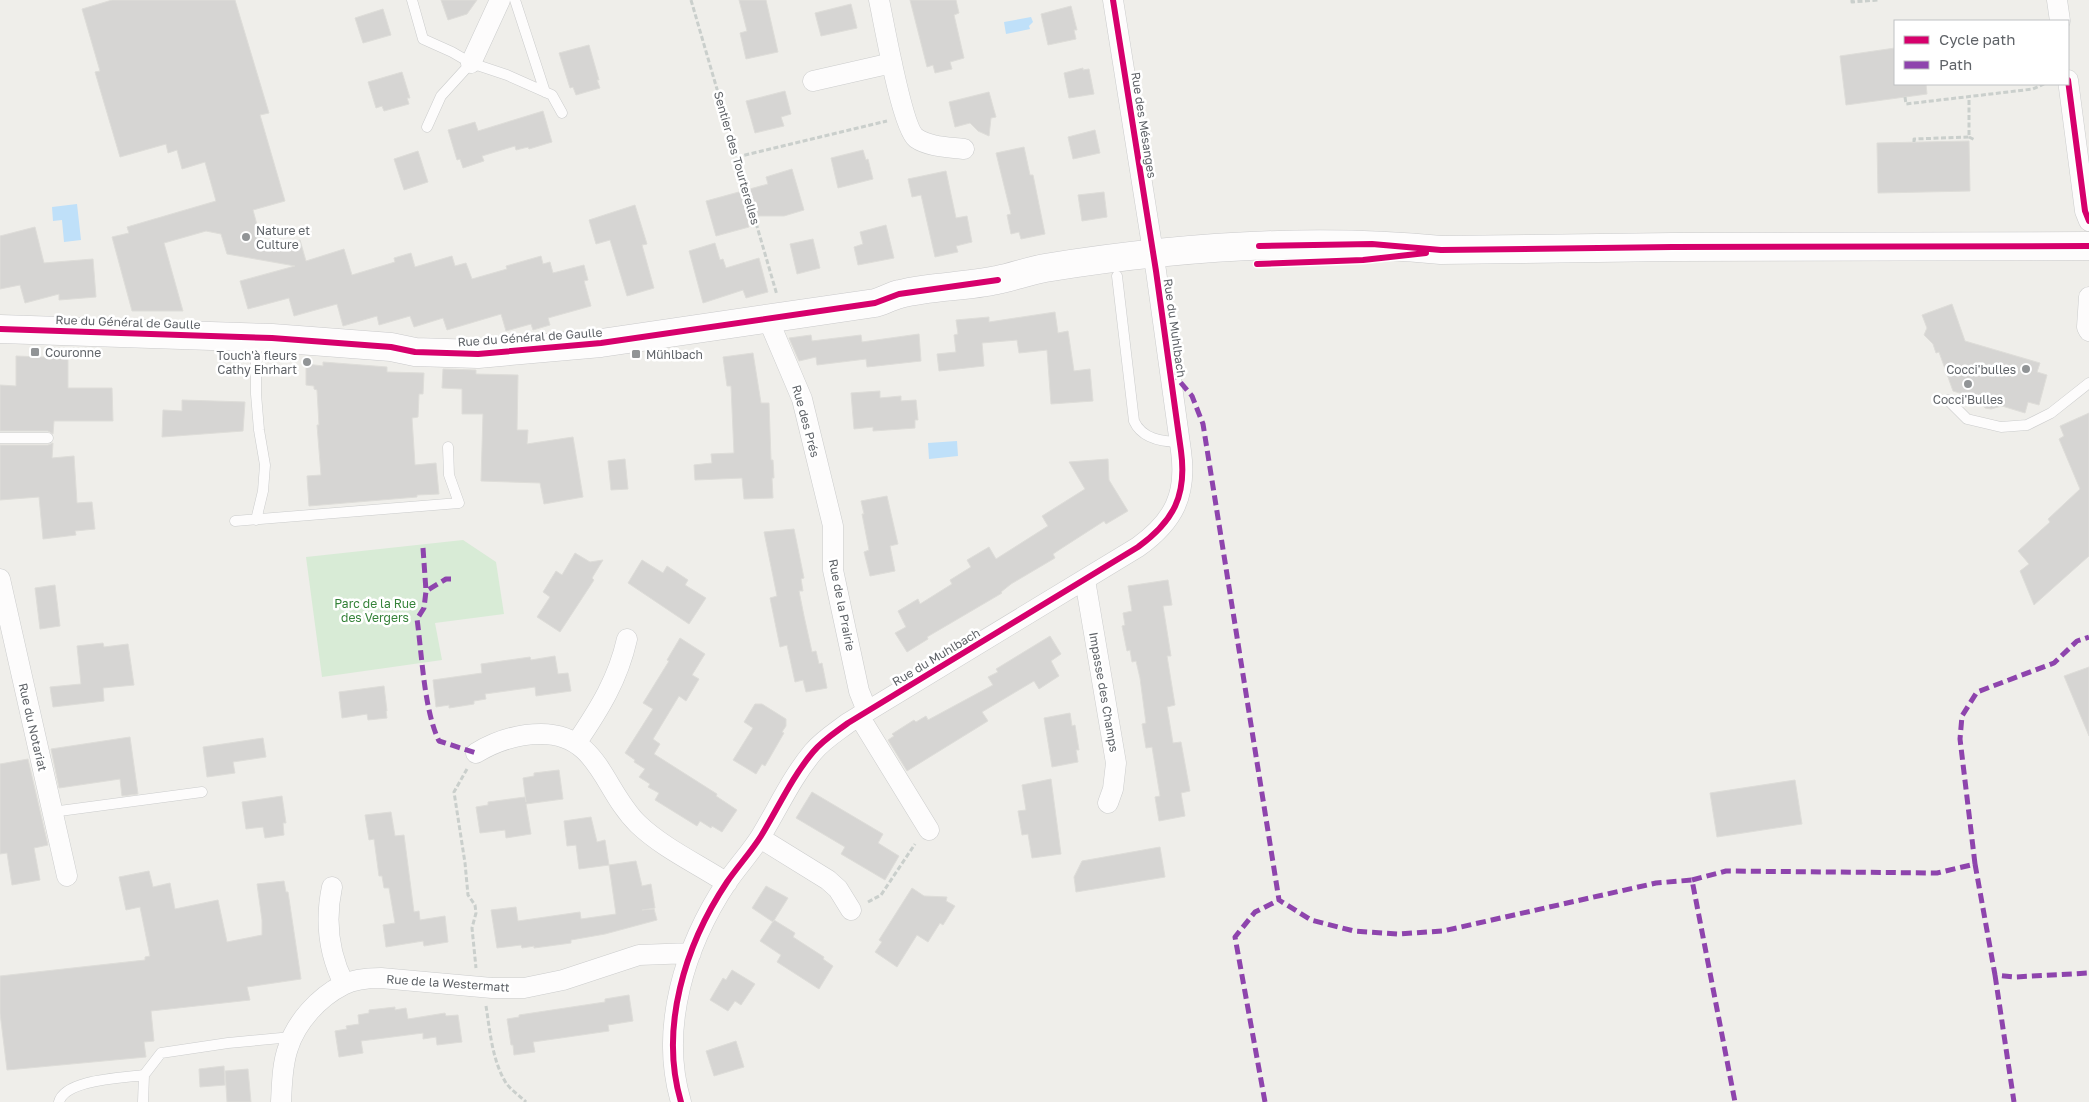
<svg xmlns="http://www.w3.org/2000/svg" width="2089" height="1102" font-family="'Golos Text',sans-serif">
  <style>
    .green { fill: #d8ebd6 }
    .water { fill: #bfe0f9 }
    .building { fill: #d6d5d3; stroke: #deddd9 }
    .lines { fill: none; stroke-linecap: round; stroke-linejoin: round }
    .lane-casing { stroke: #cbcccc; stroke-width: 11 }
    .street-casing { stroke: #cbcccc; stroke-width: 21 }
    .secondary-casing { stroke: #cacacb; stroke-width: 29 }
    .path { stroke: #cacfcc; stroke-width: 3; stroke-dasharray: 5 2.5; stroke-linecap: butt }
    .lane { stroke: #fdfcfc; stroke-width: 10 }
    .street { stroke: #fdfcfc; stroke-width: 20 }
    .secondary { stroke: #fdfcfc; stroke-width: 28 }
    .quiet { stroke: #8e44ad; stroke-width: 5; stroke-dasharray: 10 5; stroke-linecap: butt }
    .cycleway-casing { stroke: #fff; stroke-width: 9 }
    .cycleway { stroke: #d6006c; stroke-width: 6 }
    .poi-dot { fill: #919496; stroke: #fff; stroke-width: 2 }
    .labels { text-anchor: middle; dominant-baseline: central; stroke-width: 5; stroke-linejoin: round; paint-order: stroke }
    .street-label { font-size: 12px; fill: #5f6368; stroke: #fff }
    .poi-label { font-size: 12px; fill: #5f6368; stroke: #fff; text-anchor: start }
    .park-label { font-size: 12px; fill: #348238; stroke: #fff }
  </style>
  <rect width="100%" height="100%" fill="#efeeea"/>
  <!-- green -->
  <path class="green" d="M463 540 496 562 504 614 435 623 442 660 322 677 306 557Z"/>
  <!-- water -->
  <path class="water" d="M1031 17 1033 22 1029 26 1030 29 1006 34 1004 22Z
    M77 204 81 240 64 242 62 220 53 221 52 207Z
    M957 441 958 456 929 459 928 443Z"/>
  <!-- building -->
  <path class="building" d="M112 0H235L269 113 260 115 285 201 253 210 264 250 300 240 306 261 344 249 352 275 395 262 394 258 411 253 415 267 452 256 455 266 466 263 472 279 507 269 506 266 541 256 543 264 550 262 553 273 584 265 588 280 584 281 591 306 548 318 550 325 533 330 531 324 506 331 501 314 447 330 443 318 414 327 410 316 379 325 377 316 343 326 337 304 294 316 289 298 248 309 240 281 295 266 227 254 221 234 206 231 164 243 183 311H132L112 237 129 233 127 227 216 201 205 162 182 169 177 150 168 153 166 144 120 157 95 72 100 71 82 9Z
    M441 0H477L467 14 448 20Z
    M739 0H766L778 52 746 59 740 33 747 31Z
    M910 0H956L959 13 954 15 964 58 950 62 952 69 935 73 933 65 927 67Z
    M851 4 857 28 821 36 815 13Z
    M1071 6 1077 30H1074L1076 39 1048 45 1041 14Z
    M383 9 391 35 363 43 355 18Z
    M589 45 599 80H597L600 88 576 95 573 87 570 88 559 53Z
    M1895 48V84H1926L1927 94 1846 105 1840 56Z
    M1083 68V70L1089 69 1094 94 1069 98 1064 73Z
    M402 72 410 98H407L409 104 384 111 382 106 376 108 368 82Z
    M785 91 791 114 781 117 784 126 755 133 746 101Z
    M989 92 996 117 991 118 989 136 978 131 970 123 955 127 949 102Z
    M543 111 552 142 529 149 528 147 516 150 515 146 482 156 484 161 463 168 460 159 457 160 448 130 475 122 478 131Z
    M1095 130 1100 153 1073 159 1068 137Z
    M1969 141 1970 191 1878 193 1877 143Z
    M1024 147 1030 175H1033L1045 234 1021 239 1019 232 1011 234 1007 215 1011 214 996 153Z
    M863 150 866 160 868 159 873 179 838 188 831 158Z
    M418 151 428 182 404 190 394 159Z
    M792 169 804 210 784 216H747L749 227 716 236 706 201 768 184 766 177Z
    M946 171 956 218 967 216 972 242 956 246 958 252 935 257 921 195 912 197 908 179Z
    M1104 192 1107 217 1082 221 1078 195Z
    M635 205 647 244 642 245 654 288 627 296 610 240 596 244 589 220Z
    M886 225 894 258 858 265 854 247 863 244 860 232Z
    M35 227 44 263 93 259 96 297 59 300V294L25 303 20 285 0 289V236Z
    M813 239 820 268 797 274 790 244Z
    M715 243 720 260 723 259 726 268 759 258 768 292 746 298 743 290 703 303 689 251Z
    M1952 304 1965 341 2040 363 2037 372 2047 375 2039 405 2028 402 2025 413 2002 406 1991 409 1985 408 1979 399 1953 391 1939 352 1936 353 1933 344 1924 335 1927 328 1922 315Z
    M1055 312 1058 333 1068 331 1074 371 1090 369 1093 401 1051 404 1047 350 1019 353 1017 340 982 343 984 366 939 371 937 354 956 352 954 335 958 334 956 320 989 317V322Z
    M919 334 921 361 867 367 866 359 817 365 816 357 799 361 789 338 811 335 812 341 861 335 862 342Z
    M753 353 761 403H769L771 460H773L774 478H772L773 498 744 499 742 478 695 480 694 465 712 463 711 454 734 453 731 386H727L723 357Z
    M16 356 68 358V388H112L113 421H54L53 434 48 431H0V385L16 386Z
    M323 362 387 367V372L424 373 423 394H419L418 417 412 418 415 465 436 463 439 494 417 495V497L309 506 307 476 321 475 317 425H319L317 390 314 389V386L306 385V364L323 366Z
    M443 369 476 370V374L518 375 517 430H528L527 444 573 437 583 497 544 504 540 483 481 481 483 414H462V389L442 388Z
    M880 391V398L901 396V401L916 400 918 420H915V428L873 431V427L854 429 851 393Z
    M182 400 245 402 243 431 162 437 163 410 182 411Z
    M2089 413V556L2034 605 2020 571 2029 564 2018 551 2050 522 2048 519 2080 489 2059 439 2064 436 2060 426Z
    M53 443 52 458 74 456 77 503 92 502 95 529 75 531 76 535 43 539 39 497 0 500V445H48Z
    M625 459 628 489 611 490 608 461Z
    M1108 459 1109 480 1128 511 1106 524 1104 521 1062 548 1053 554 1055 558 1011 584 1001 592 1002 593 927 637 928 639 907 652 895 633 906 627 898 611 918 599 920 604 952 584 950 580 971 567 967 560 989 547 996 559 1048 526 1042 516 1085 489 1069 462Z
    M887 496 898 544 890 546 895 571 870 576 864 552 869 550 862 514H864L861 501Z
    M794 529 804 578 801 579 803 591H799L804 616 812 652 816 651 819 664 822 663 827 688 806 692 803 680 795 682 787 645 780 647 770 598 777 596 764 532Z
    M575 553 590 562 603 560 592 578 594 580 560 632 537 617 550 597 543 592 556 571 562 575Z
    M642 560 663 573 667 566 688 580 685 585 706 598 689 624 628 583Z
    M1168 580 1172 605 1163 606 1171 656H1167L1175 705 1167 707 1173 743 1181 742 1190 791 1181 793 1185 816 1159 821 1155 797 1160 796 1152 747 1146 748 1142 724 1146 723 1140 678 1136 661 1132 662 1130 650 1127 651 1122 626 1125 625 1123 613 1132 611 1128 586Z
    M55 585 60 626 40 629 35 588Z
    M1050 636 1061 654 1051 661 1059 676 1039 689 1034 681 982 712 988 721 907 771 888 740 894 736 892 734 914 720 916 722 926 716 928 720 993 685 988 677 998 672 996 669Z
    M680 638 705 654 692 675 699 679 686 701 679 696 653 739 660 744 654 754 717 794 716 796 737 810 722 832 712 826 711 828 700 821 697 826 655 800 659 793 648 787 650 784 639 777 645 769 634 762 635 760 625 753 653 709 643 703 669 661 667 660Z
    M103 643 104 647 128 644 134 685 103 688 104 701 53 707 50 687 81 684 77 646Z
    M555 656 558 674 568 673 571 691 536 696 535 687 485 694 486 699 474 701V704L449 708V705L436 707 433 680 482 673 481 664 530 657 531 660Z
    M2089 667V736L2064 676Z
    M384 686 387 711H386L387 718 368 720 367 714 342 718 339 692Z
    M755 704H762L786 719V726L782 732 784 733 765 766 762 764 756 774 733 760 753 728 744 722Z
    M1070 713 1072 726 1075 725 1079 750H1076L1078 762 1052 767 1044 718Z
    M130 737 138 794 122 796 120 779 59 788 51 749Z
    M263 738 266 757 233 762 235 773 207 777 203 747Z
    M28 759 48 845 34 848 40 880 12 885 7 853 0 854V764Z
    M559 770 563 799 526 804 531 834 506 838 505 830 480 833 476 807 488 805V802L525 797 526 802 523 778 534 776V773Z
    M1051 779 1061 854 1032 858 1028 834 1022 835 1018 811 1026 810 1022 785Z
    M1795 780 1802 824 1717 837 1710 793Z
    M812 792 883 834 878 843 899 856 885 880 841 854 845 847 796 818Z
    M282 796 286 823H283L284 835 265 838 263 827 246 829 242 802Z
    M391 812 395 836 404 835 414 912 419 911 420 920 445 916 448 942 424 946 423 941 386 947 383 925 395 923 389 888H384L382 876H379L374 839 369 840 365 815Z
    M591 817 597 842 605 840 609 865 579 869 576 845 567 846 564 821Z
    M1160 847 1165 877 1076 892 1074 877 1082 861Z
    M636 861 642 886 651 884 655 908 642 910 654 909 657 920 605 934 571 940V943L534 948V946L522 948 521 945 497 948 491 910 516 907 518 921 580 912 581 919 616 914 609 865Z
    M149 871 153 887 170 883 175 909 218 900 227 942 262 935V920L257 884 284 881 286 892H288L301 979 247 987 250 1000 151 1011 154 1041 144 1042 146 1057 7 1070 0 1013V976L145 960V957L150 956 140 907 126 910 119 877Z
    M766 886 788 898 773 922 752 908Z
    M912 888 924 896 947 897 946 901 955 906 943 925 940 923 928 942 917 935 897 967 875 952 882 942 879 940Z
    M774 920 795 933 793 937 824 957 823 959 833 966 819 989 777 962 781 955 760 941Z
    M732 970 755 984 741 1005 735 1001 728 1011 710 1000 723 978 726 980Z
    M629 995 633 1021 608 1025 609 1031 533 1042 535 1052 514 1055 513 1045H511L507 1019 519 1017V1015L605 1002V999Z
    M395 1007V1010L406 1008 408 1019 445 1013 446 1016 458 1015 462 1042 437 1045 436 1037 423 1039V1033L361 1041 363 1053 339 1057 335 1031 347 1029 346 1026 359 1024 358 1015 369 1013V1010Z
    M736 1041 744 1067 714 1076 706 1051Z
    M224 1066 225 1085 200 1087 199 1069Z
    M248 1069 251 1102H227L225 1071Z"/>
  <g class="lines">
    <!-- lane casing -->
    <g class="lane-casing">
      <path id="lane" d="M412 0 423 39 452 52 471 63 507 75 552 95 562 113
        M515 0 545 92
        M427 127 441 96 471 63
        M1117 276 1134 421C1142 439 1162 442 1180 442
        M256 339V394L259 430 265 465 263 491 256 520
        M1948 400 1967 419 2001 427 2027 425 2051 413 2089 383
        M0 438H48
        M235 521 459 503 449 475 448 447
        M52 812 202 792
        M59 1102C65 1079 124 1078 144 1075
        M143 1102 144 1075 161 1053 228 1043 292 1037"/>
    </g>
    <!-- street casing -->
    <g class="street-casing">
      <path id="street" d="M879 0C884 23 902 127 916 138 929 147 949 147 964 149
        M2057 0 2060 21
        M471 63 500 0
        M2068 80 2085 211 2089 221
        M813 81 892 63
        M2089 297 2087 327 2089 331
        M768 319 802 399 833 526V570L859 691 867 711
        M0 579 67 876
        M1085 580 1116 763 1113 789 1108 803
        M859 716 929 830
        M577 742C600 708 618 679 627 639
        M476 753C496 741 517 734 541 734 599 734 603 790 638 824 663 848 698 864 727 883
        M760 838 828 880 838 889 851 910
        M332 887C325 920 329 954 344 984
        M281 1102C282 1084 282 1065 288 1048 296 1022 319 997 343 985 354 979 368 978 381 978L492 988H524L563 980 639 955 691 953
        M681 1102C659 1028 685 945 727 882 738 866 751 852 761 836 778 808 792 777 813 752 823 740 836 732 848 723L1138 547C1174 521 1187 495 1181 451L1156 271 1113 0"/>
    </g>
    <!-- secondary casing -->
    <g class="secondary-casing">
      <path id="secondary" d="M0 329 272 338 391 347 415 352 478 354 601 343 875 303C883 301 891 296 900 294 931 286 965 287 997 280 1013 277 1028 271 1045 268 1175 247 1309 237 1441 250L1672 247 2089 246"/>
    </g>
    <!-- path -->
    <path class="path" d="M691 0 777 295
      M1852 0V2L1878 0
      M1905 97 1906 104 2033 89 2044 84
      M1969 137 1975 140
      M1914 142V139L1969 137V97
      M737 157 887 121
      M467 769 454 792 465 863 468 895 475 905 476 913 472 928 476 968
      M868 902 881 895 915 844
      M486 1006C490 1031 492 1060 506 1083 511 1090 520 1096 526 1102"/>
    <!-- lane -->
    <use href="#lane" class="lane"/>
    <!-- street -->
    <use href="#street" class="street"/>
    <!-- secondary -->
    <use href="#secondary" class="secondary"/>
    <!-- quiet -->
    <path class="quiet" d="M1171 371 1192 396 1203 424 1279 900 1311 920 1354 931 1398 934 1443 931 1656 883 1692 880 1735 1102
      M423 548 426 591
      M451 579H446L426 591 424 608 417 619C422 655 424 710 439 741L476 753
      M1975 864 1960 739 1962 716 1977 692 2054 663 2077 641 2089 637
      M1692 880 1726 871 1937 873 1975 864 1995 975 2015 977 2089 973
      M1995 975 2014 1102
      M1265 1102 1235 937 1255 912 1279 900"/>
    <!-- cycleway casing -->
    <g class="cycleway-casing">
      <path id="cycleway" d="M2068 80 2085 211 2089 221
        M1259 246 1372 244 1441 250 1672 247 2089 246
        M1257 264 1363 260 1426 253
        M0 329 272 338 391 347 415 352 478 354 601 343 875 303 899 294 998 280
        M681 1102C659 1028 685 945 727 882 738 866 751 852 761 836 778 808 792 777 813 752 823 740 836 732 848 723L1138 547C1174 521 1187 495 1181 451L1156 271 1113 0"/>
    </g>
    <!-- cycleway -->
    <use href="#cycleway" class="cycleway"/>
  </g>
  <!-- markers -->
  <g class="poi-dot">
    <circle cx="246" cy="237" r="5"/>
    <rect x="30" y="347" width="10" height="10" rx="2.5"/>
    <rect x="631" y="349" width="10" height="10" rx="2.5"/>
    <circle cx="307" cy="362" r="5"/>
    <circle cx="2026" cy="369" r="5"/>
    <circle cx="1968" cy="384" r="5"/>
  </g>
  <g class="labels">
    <!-- street labels -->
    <g class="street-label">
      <text transform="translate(1144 125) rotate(81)">Rue des Mésanges</text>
      <text transform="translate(737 158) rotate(74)">Sentier des Tourterelles</text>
      <text transform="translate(128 322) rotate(2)">Rue du Général de Gaulle</text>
      <text transform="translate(1175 328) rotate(82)">Rue du Muhlbach</text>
      <text transform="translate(530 337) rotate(-4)">Rue du Général de Gaulle</text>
      <text transform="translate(806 421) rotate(75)">Rue des Prés</text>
      <text transform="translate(842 605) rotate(79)">Rue de la Prairie</text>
      <text transform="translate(936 657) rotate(-31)">Rue du Muhlbach</text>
      <text transform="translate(1104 692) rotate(80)">Impasse des Champs</text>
      <text transform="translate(33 727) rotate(77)">Rue du Notariat</text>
      <text transform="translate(448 983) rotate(4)">Rue de la Westermatt</text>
    </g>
    <!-- poi labels -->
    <g class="poi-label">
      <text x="256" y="230">Nature et<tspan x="256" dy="14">Culture</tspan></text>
      <text x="45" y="352">Couronne</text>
      <text x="646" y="354">Mühlbach</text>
      <text x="297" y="355" text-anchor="end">Touch'à fleurs<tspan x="297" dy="14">Cathy Ehrhart</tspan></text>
      <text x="2016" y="369" text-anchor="end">Cocci'bulles</text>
      <text x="1968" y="399" text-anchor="middle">Cocci'Bulles</text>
    </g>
    <!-- park labels -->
    <g class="park-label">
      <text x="375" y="603">Parc de la Rue<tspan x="375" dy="14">des Vergers</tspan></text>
    </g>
  </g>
  <!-- legend -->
  <rect x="1894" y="20" width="175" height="65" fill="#ffffff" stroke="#bfc1c3"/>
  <rect x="1904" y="36" width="25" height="8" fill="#d6006c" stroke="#bfc1c3"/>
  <text x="1939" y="45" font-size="15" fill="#5f6368">Cycle path</text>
  <rect x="1904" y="61" width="25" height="8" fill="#8e44ad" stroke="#bfc1c3"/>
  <text x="1939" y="70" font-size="15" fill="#5f6368">Path</text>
</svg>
